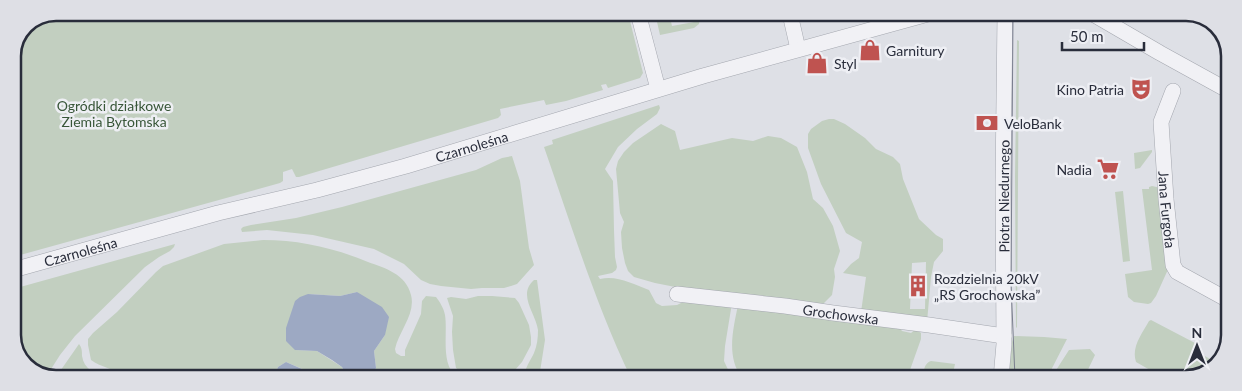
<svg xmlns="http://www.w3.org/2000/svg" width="1242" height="391" font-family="Lato,sans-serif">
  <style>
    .green { fill: #c2cfc0; fill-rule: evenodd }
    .water { fill: #9da9c3 }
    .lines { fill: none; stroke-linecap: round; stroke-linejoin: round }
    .minor-casing { stroke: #a4a7af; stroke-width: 16 }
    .minor { stroke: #f1f1f5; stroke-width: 15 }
    .tram { stroke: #7a7e8e; stroke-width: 1 }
    .labels { text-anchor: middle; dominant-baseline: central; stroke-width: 5; stroke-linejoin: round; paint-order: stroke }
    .poi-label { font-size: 14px; fill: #292d3b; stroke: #eeeff4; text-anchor: start }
    .park-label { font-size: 14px; fill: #385638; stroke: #eeeff4 }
    .street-label { font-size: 14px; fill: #292d3b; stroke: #eeeff4 }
    .rim { fill: none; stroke: #292d3b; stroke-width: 2.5 }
  </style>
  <rect width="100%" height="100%" fill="#dee0e6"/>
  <!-- green -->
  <path class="green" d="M56 13H628L643 73 640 78 608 88 606 84 601 85 603 90 566 101 546 105 544 100 500 109 501 115 498 118 299 177H296L292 169 283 172V181L280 183 13 257V56L25 25Z
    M655 13H669L672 26 694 22 693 13H699L700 17 699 24 694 28 660 35Z
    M1017 40 1019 41 1017 327 1016 328 1015 176Z
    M659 105 660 108 657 114 637 129 618 147 605 169 613 181 614 230 615 257 617 267 616 270 612 273 598 276 600 279C617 275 633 284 649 290L656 303 662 306 677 305 691 298 732 303 725 346 724 361 732 378H631C595 303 571 224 544 147L553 144 552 140Z
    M829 119H834L845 124 865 138 876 149 893 157 900 164 903 179 919 219 936 235 943 239V251L934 262 931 277 927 322 861 312 866 277 843 273 851 264 859 258 862 242 846 233 821 184 808 148V134L811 129 822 121ZM926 262 925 309H910L912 263Z
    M661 124 675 131 680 150 732 138 753 141 768 136 781 138 797 147 807 172 813 199 823 208 833 226 840 251 834 269 835 277 832 295 820 307 716 295 655 283 634 277 628 271 625 263 622 248 621 232 624 222 620 213 616 169 618 161 624 152 633 143Z
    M1152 150V152L1140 168 1135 169 1134 153Z
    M512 156 520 181 529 248 534 265 517 284 511 286 504 288H482L471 289 441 286 430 284 421 280 404 264 374 249 313 235 267 230 242 232 241 229 243 227 251 225 296 218 342 207 476 170 502 158Z
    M1152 186 1166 189 1170 265 1156 296 1151 303 1148 304 1134 302 1128 297 1125 274 1152 270 1142 189H1149V187Z
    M1123 191 1130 261 1123 262 1115 192Z
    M263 240C300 240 334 248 368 262 385 268 406 274 411 295 416 314 399 331 395 349L396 353 401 356H405V350L421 314 422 301 426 296 436 297C440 302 444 309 445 315 448 334 440 364 457 377H371L376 368 374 351 385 335 357 292 340 296 308 294 295 350 317 351 342 367 346 374 350 377H321L286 362 278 367 274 377H120C112 366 101 368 91 360L88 345V339L93 333 117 312 156 272 163 266 224 244Z
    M175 244 174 247 170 251 159 257 145 267 75 336 60 355 46 377 23 363 13 340V289Z
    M534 280H537L545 340 539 378H525C524 368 530 362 534 353 537 346 538 338 538 330 536 313 517 295 534 280Z
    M478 296H492L515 298 519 303 529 325 531 337V345L522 362 515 370 504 378H469L456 368 453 350 452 332 453 316 447 298 451 297 466 299Z
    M738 305 899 327 902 331 911 333 916 329 921 333V339L910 370 912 378H742C726 356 733 330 738 305Z
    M1151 320 1195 343V346L1200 349 1201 354 1214 361 1217 356 1220 358 1212 370 1186 378H1164L1136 362C1131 347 1142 334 1149 321Z
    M1014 336 1044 337 1067 339 1047 378H1008L1012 342Z
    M79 344C82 348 82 351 82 356 84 369 94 373 105 377H56Z
    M1090 349 1095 355 1084 378H1051L1069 350Z
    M931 361 955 364 952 378H924C923 372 924 363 931 361Z"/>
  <!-- water -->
  <path class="water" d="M357 292 382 307 389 317 385 335 374 351 376 368 371 377H350L346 374 342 367 332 360 317 351 295 350 286 341V328L295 301 300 297 308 294 340 296Z
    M286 362 320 377H321H274L278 367Z"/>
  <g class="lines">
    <!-- minor casing -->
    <g class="minor-casing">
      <g id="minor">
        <path d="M638 13 658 89"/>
        <path d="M790 14 798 49"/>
        <path d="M1093 14 1160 53 1229 91"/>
        <path id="s1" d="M1173 91 1161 122 1166 199 1173 265 1177 272 1228 300"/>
        <path id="s2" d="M13 270 218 213 317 190 406 166 703 76 928 14"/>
        <path id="s3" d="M677 294 785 306 833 313 929 325 1004 336"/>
        <path id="s4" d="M1001 378 1004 344 1003 183 1005 14"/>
      </g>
    </g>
    <!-- minor -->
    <use href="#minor" class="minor"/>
    <!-- tram -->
    <path class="tram" d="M1013 14 1011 284 1015 378"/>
  </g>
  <!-- icons -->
  <defs>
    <g id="shop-bare" transform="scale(1.725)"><path d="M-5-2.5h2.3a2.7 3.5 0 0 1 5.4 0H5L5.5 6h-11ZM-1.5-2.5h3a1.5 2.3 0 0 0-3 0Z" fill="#bf5350" stroke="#eeeff4" stroke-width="2.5" paint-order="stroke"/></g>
    <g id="theatre-bare" transform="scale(1.725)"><path d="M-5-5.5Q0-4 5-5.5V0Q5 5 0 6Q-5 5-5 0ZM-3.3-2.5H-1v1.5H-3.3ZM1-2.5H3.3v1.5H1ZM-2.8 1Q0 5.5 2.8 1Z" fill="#bf5350" stroke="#eeeff4" stroke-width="2.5" paint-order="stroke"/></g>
    <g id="bank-bare" transform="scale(1.725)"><path d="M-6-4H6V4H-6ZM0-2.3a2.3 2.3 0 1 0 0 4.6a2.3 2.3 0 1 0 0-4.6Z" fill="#bf5350" stroke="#eeeff4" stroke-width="2.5" paint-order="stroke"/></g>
    <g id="supermarket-bare" transform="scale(1.725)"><path d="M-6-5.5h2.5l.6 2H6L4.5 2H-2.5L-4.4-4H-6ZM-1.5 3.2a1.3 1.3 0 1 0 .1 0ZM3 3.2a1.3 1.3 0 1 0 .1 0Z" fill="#bf5350" stroke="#eeeff4" stroke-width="2.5" paint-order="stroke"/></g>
    <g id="building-bare" transform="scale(1.725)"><path d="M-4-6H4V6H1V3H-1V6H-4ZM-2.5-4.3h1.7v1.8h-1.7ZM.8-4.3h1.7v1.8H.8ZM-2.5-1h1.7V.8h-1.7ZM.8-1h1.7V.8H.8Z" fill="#bf5350" stroke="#eeeff4" stroke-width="2.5" paint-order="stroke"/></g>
  </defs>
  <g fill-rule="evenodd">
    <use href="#shop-bare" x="870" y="50"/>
    <use href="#shop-bare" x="817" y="63"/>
    <use href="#theatre-bare" x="1141" y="89"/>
    <use href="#bank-bare" x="987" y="123"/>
    <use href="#supermarket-bare" x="1108" y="169"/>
    <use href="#building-bare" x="918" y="286"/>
  </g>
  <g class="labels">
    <!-- poi labels -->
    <g class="poi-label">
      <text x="886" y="50">Garnitury</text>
      <text x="834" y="63">Styl</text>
      <text x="1124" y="89" text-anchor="end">Kino Patria</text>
      <text x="1004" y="123">VeloBank</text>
      <text x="1092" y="169" text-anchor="end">Nadia</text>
      <text x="934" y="278">Rozdzielnia 20kV<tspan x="934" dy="16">„RS Grochowska”</tspan></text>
    </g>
    <!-- park labels -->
    <g class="park-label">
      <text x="114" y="105">Ogródki działkowe<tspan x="114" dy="16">Ziemia Bytomska</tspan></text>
    </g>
    <!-- street labels -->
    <g class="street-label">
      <text stroke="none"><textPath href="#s2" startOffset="475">Czarnoleśna</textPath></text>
      <text stroke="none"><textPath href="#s4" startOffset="182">Piotra Niedurnego</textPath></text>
      <text stroke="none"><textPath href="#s1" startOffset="121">Jana Furgoła</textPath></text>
      <text stroke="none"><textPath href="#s2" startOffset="70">Czarnoleśna</textPath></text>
      <text stroke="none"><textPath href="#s3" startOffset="165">Grochowska</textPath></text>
    </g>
  </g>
  <!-- crop -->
  <path d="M0 0H1242V391H0ZM56 21H1186A35 35 0 0 1 1221 56V335A35 35 0 0 1 1186 370H56A35 35 0 0 1 21 335V56A35 35 0 0 1 56 21Z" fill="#dedfe5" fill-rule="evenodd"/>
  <path class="rim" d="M56 21H1186A35 35 0 0 1 1221 56V335A35 35 0 0 1 1186 370H56A35 35 0 0 1 21 335V56A35 35 0 0 1 56 21Z"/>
  <!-- north arrow -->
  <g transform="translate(1197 346)" stroke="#eeeff4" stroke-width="4" paint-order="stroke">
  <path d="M0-4L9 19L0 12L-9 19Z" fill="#292d3b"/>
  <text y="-8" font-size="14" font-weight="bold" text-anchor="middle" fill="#292d3b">N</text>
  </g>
  <!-- scale -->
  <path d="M1062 42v8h82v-8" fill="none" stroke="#292d3b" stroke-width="2.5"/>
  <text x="1070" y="42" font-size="15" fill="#292d3b" stroke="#eeeff4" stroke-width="4" paint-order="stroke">50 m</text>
</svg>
